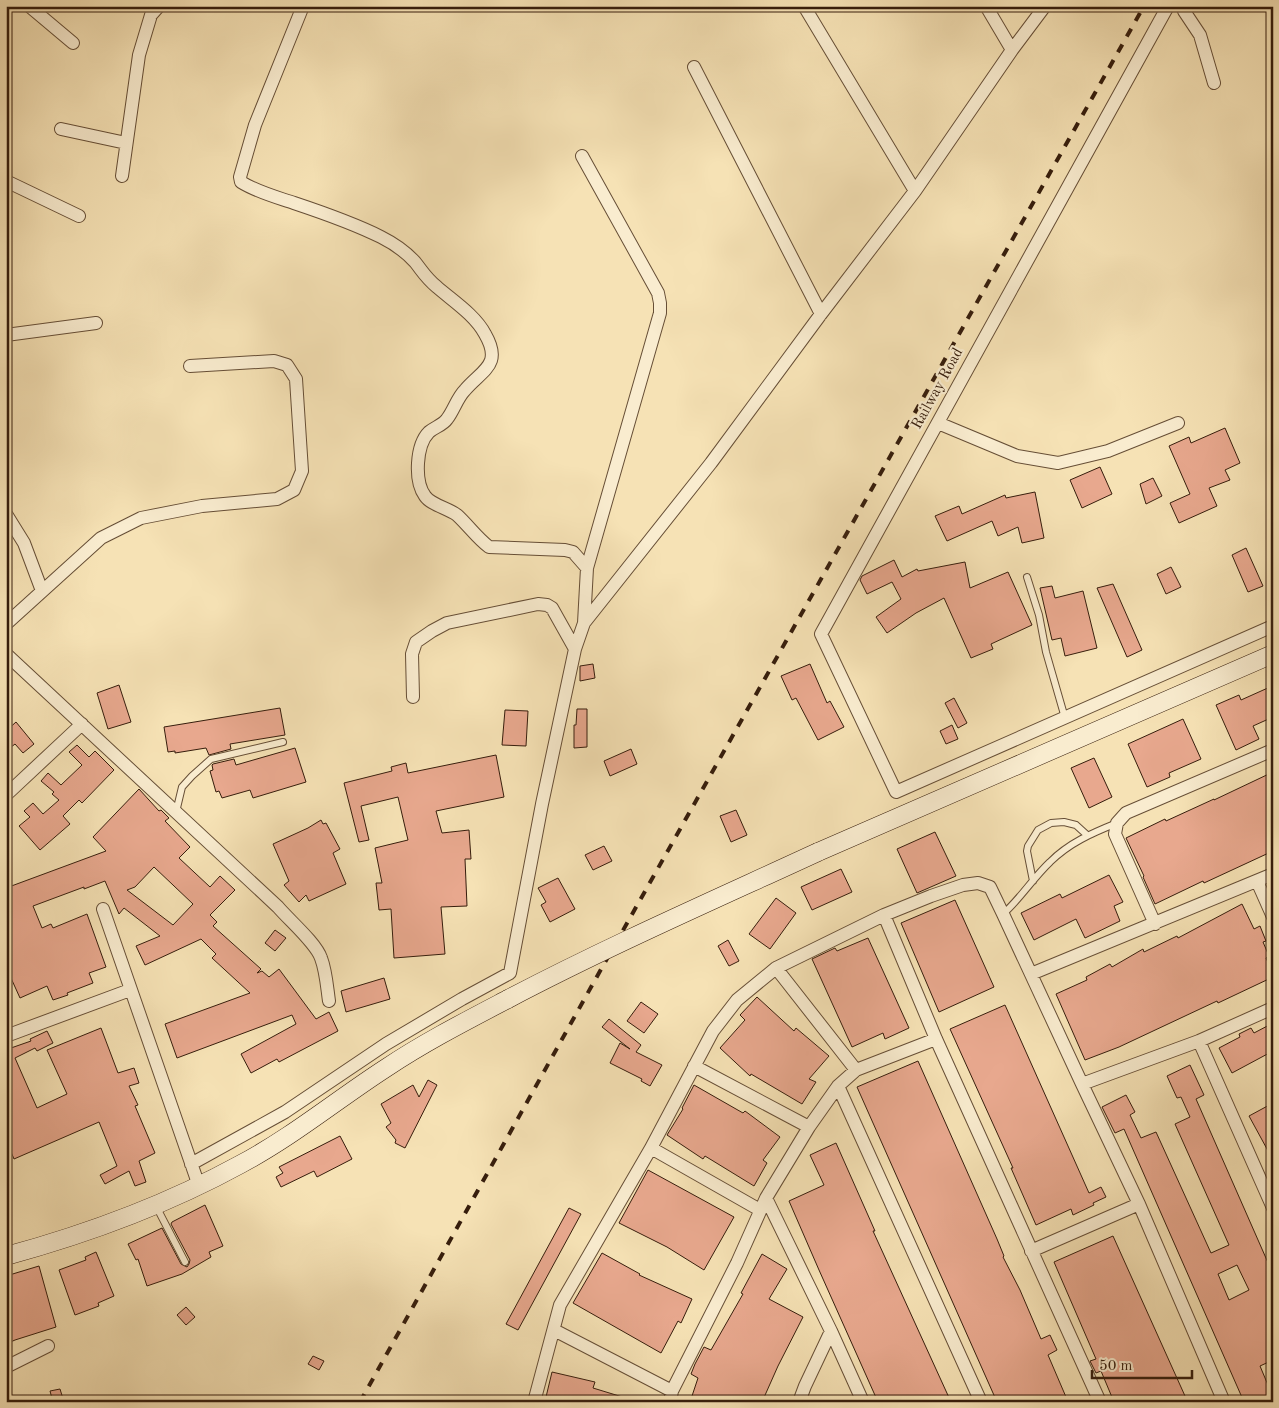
<svg xmlns="http://www.w3.org/2000/svg" width="1279" height="1408" font-family="'Old Standard TT',serif">
  <style>
    .building { fill: #e8a88e; stroke: #361d0c; fill-rule: evenodd }
    .lines { fill: none; stroke-linecap: round; stroke-linejoin: round }
    .service-casing { stroke: #664e36; stroke-width: 8 }
    .minor-casing { stroke: #664e36; stroke-width: 14 }
    .secondary-casing { stroke: #361d0c; stroke-width: 19 }
    .service { stroke: #f9eccf; stroke-width: 6 }
    .minor { stroke: #f9eccf; stroke-width: 12 }
    .secondary { stroke: #f9eccf; stroke-width: 18 }
    .rail { stroke: #361d0c; stroke-width: 4; stroke-dasharray: 9 9; stroke-linecap: butt }
    .secondary-bridge-casing { stroke: #361d0c; stroke-width: 19; stroke-linecap: butt }
    .secondary-bridge { stroke: #f9eccf; stroke-width: 18 }
    .labels { text-anchor: middle; dominant-baseline: central; stroke-width: 4.5; stroke-linejoin: round; paint-order: stroke }
    .street-label { font-size: 15px; fill: #361d0c; stroke: #f9eccf }
  </style>
  <rect width="100%" height="100%" fill="#f6e2b5"/>
  <filter id="stains"><feTurbulence type="fractalNoise" baseFrequency=".004" numOctaves="4"/><feColorMatrix values="0 0 0 0 .2 0 0 0 0 .09 0 0 0 0 .02 0 0 0 .5 -.17"/></filter>
  <radialGradient id="worn" r=".72"><stop offset=".6" stop-color="#630" stop-opacity="0"/><stop offset="1" stop-color="#630" stop-opacity=".3"/></radialGradient>
  <!-- building -->
  <path class="building" d="M1225 428 1240 463 1225 470 1230 480 1209 488 1217 506 1179 523 1170 503 1190 494 1169 446 1189 437 1191 443Z
    M1100 467 1112 494 1082 508 1070 480Z
    M1153 478 1162 496 1146 504 1140 484Z
    M1035 492 1044 538 1022 543 1018 527 998 536 992 521 947 541 935 516 959 506 962 514 1005 495 1006 498Z
    M1246 548 1263 586 1248 592 1232 555Z
    M894 560 902 577 917 569 918 571 965 562 970 588 1008 572 1032 625 991 644 993 649 971 658 944 598 916 613 887 633 876 617 901 599 892 582 867 594 860 580 862 576Z
    M1171 567 1181 587 1166 594 1157 574Z
    M1113 584 1142 650 1127 657 1097 588Z
    M1052 586 1055 598 1083 591 1097 648 1065 656 1061 638 1052 640 1040 588Z
    M593 664 595 678 580 681V666Z
    M810 664 827 703 830 701 844 727 818 740 796 698 792 700 781 676Z
    M119 685 131 722 108 729 97 693Z
    M1270 687 1273 693V717L1253 726 1259 739 1236 750 1216 705 1239 695 1241 700Z
    M954 698 967 723 958 728 945 703Z
    M280 708 285 735 230 744 231 749 209 755 206 748 175 753V751L168 752 164 727Z
    M577 709H587V747L574 748V725H576Z
    M505 710 528 711 526 746 502 745Z
    M1183 719 1201 759 1169 773 1170 777 1147 787 1128 744Z
    M16 722 34 744 23 753 15 744 6 751V731Z
    M952 725 958 739 946 744 940 731Z
    M77 745 89 757 95 751 114 770 82 803 79 800 63 816 70 824 40 850 19 826 30 817 24 811 33 803 43 814 59 800 52 794 54 792 41 781 48 773 61 785 82 765 69 752Z
    M295 748 306 782 253 798 250 790 222 798 219 791 216 792 210 771 213 770 212 765 213 764 234 759 236 765Z
    M631 749 637 764 610 776 604 761Z
    M496 755 504 797 436 811 442 833 469 830 471 859H465L467 906 441 907 445 954 394 958 391 909 379 910 376 883H382L375 848 408 840 398 797 361 806 369 840 359 842 344 783 392 771 391 767 406 763 408 773Z
    M1094 758 1112 797 1089 808 1071 768Z
    M1273 772V851L1204 883 1203 881 1155 904 1143 877 1144 876 1126 838 1165 819 1166 821 1214 799V800Z
    M139 789 159 811 161 810 169 818 165 821 190 847 179 858 210 887 220 876 235 890 210 915 217 922 213 926 261 969 257 973 262 971 269 977 279 969 316 1019 329 1012 338 1031 279 1062 277 1059 251 1073 241 1054 296 1024 292 1015 177 1058 165 1024 250 993 212 958 216 954 201 939 145 965 136 946 160 936 124 908 119 914 105 881 84 889V887L33 906 42 928 51 924 53 928 87 914 106 967 89 973 93 983 67 993 68 995 53 1000 47 986 20 998 6 967V888L106 851 93 837ZM154 867 193 904 173 925 127 890 135 887Z
    M736 810 747 835 731 842 720 816Z
    M321 820 323 824 326 823 340 849 333 853 346 884 309 901 306 895 299 902 284 885 289 881 273 844 308 828Z
    M935 832 956 876 917 893 897 849Z
    M604 846 612 861 593 870 585 855Z
    M841 869 852 892 812 910 801 887Z
    M1109 875 1123 902 1114 906 1120 921 1085 938 1076 919 1034 940 1021 913 1060 894 1062 898Z
    M558 878 575 909 550 922 541 905 546 902 538 888Z
    M776 898 796 913 770 949 749 934Z
    M955 900 994 987 939 1012 901 923Z
    M1242 904 1254 929 1260 926 1266 941 1263 942 1269 956 1266 958 1273 973V977L1218 1003 1217 1001 1119 1047 1085 1060 1056 994 1087 980 1086 977 1110 964 1112 967 1143 949 1144 952 1177 936 1178 938Z
    M275 930 286 938 275 951 265 943Z
    M868 938 909 1028 885 1039 883 1033 852 1047 812 959 835 948 837 951Z
    M728 940 739 961 729 966 718 946Z
    M384 978 390 999 346 1012 341 991Z
    M757 997 794 1031 796 1028 829 1056 809 1079 816 1082 802 1104 751 1074 750 1076 720 1048 745 1020 740 1015Z
    M641 1002 658 1014 644 1033 627 1021Z
    M1005 1005 1089 1193 1101 1187 1106 1197 1093 1203 1094 1205 1073 1215 1071 1209 1036 1225 1011 1168H1013L950 1029Z
    M609 1019 641 1045 636 1052 662 1065 650 1086 641 1081 642 1079 610 1063 620 1043 630 1049 602 1027Z
    M1273 1023V1051L1232 1073 1219 1048 1240 1037 1239 1034 1251 1028 1254 1033Z
    M101 1028 118 1073 134 1068 139 1083 129 1086 138 1105 135 1106 155 1153 139 1161 146 1182 135 1186 129 1171 105 1184 100 1175 117 1166 99 1122 14 1159 6 1140V1044H9L11 1048 31 1041 30 1039 47 1031 53 1043 37 1051 35 1048 15 1058 37 1108 67 1094 47 1050Z
    M918 1061 997 1239 1004 1256 1003 1257 1020 1290 1041 1339 1050 1335 1057 1350 1048 1355 1066 1397 1054 1402H997L857 1087Z
    M1190 1065 1204 1095 1196 1099 1273 1274V1360L1260 1366 1273 1397 1261 1402H1244L1124 1129 1115 1133 1102 1107 1126 1095 1135 1112 1130 1115 1141 1138 1156 1132 1211 1253 1229 1245 1175 1124 1190 1117 1181 1097 1177 1098 1167 1076ZM1237 1265 1249 1290 1229 1300 1218 1274Z
    M428 1080 437 1085 405 1148 395 1143 396 1140 386 1127 391 1123 381 1104 413 1085 419 1097Z
    M694 1085 743 1113 745 1111 780 1137 763 1160 767 1163 754 1186 705 1156 703 1159 667 1135 683 1109 682 1108Z
    M1273 1103V1160L1249 1116Z
    M340 1136 352 1159 317 1177 314 1171 281 1187 276 1177 283 1173 279 1167Z
    M836 1143 875 1231H873L951 1402H878L819 1270 789 1201 824 1185 810 1155Z
    M648 1170 734 1217 704 1270 667 1247 619 1223Z
    M205 1205 223 1246 209 1252 211 1257 182 1274 147 1286 138 1259 136 1260 128 1244 162 1228 181 1264 187 1267 189 1264 190 1260 171 1224 172 1222Z
    M569 1208 581 1214 518 1330 506 1324Z
    M1113 1236 1185 1396 1172 1402H1114L1101 1371 1096 1373 1090 1361 1096 1359 1054 1262Z
    M96 1252 114 1296 98 1303 99 1306 75 1315 59 1270 86 1260 85 1257Z
    M602 1253 640 1274 639 1275 692 1299 681 1323 678 1321 661 1353 573 1303Z
    M762 1254 787 1269 769 1299 803 1317 778 1366 762 1402H690L698 1378 691 1374 695 1364 704 1347 711 1350 743 1294 741 1293Z
    M39 1266 56 1327 15 1340 6 1344V1276Z
    M186 1307 195 1317 186 1325 177 1315Z
    M313 1356 324 1361 319 1370 308 1364Z
    M552 1372 595 1382 593 1388 629 1399V1402H570L546 1397Z
    M60 1389 64 1402H53L50 1391Z"/>
  <g class="lines">
    <!-- service casing -->
    <g class="service-casing">
      <path id="service" d="M1027 577 1039 615 1046 652 1065 718
        M176 812 182 787 192 776 211 759 283 742
        M1033 881 1027 851 1028 846 1038 830 1051 823 1064 822 1076 825 1087 835
        M1003 914C1021 898 1033 878 1050 862 1069 843 1092 833 1117 823
        M156 1206 185 1262"/>
    </g>
    <!-- minor casing -->
    <g class="minor-casing">
      <path id="minor" d="M29 6 73 43
        M303 6 255 125 240 177 241 182C257 192 276 197 294 203 324 213 353 223 381 237 393 243 406 252 415 262 423 272 426 278 437 287 453 301 475 315 485 334 503 365 482 370 465 390 457 398 454 410 447 419 443 425 435 427 429 432 416 445 414 481 425 496 431 505 448 508 457 515 468 525 477 538 489 547L565 550 573 552 587 568
        M804 6 915 191
        M986 6 1012 50
        M1168 6 821 634 896 792 1273 626
        M1184 6V11L1200 35 1214 83
        M694 67 821 314
        M61 129 126 143
        M582 156 658 293 660 303V313L587 568 584 623
        M122 176 139 55 151 15 159 6
        M6 181 79 216
        M6 335 96 323
        M938 423 1017 456 1058 463 1108 451 1178 423
        M6 514 24 543 42 591
        M6 624 101 538 141 518 202 506 277 499 294 490 302 471 296 379 287 365 274 361 190 366
        M6 654 278 907C289 920 316 943 321 958 326 971 327 987 329 1001
        M413 697 412 654 416 642 432 631 447 623 538 604 547 605 552 608 575 649
        M6 795 82 724
        M1257 881 1273 917
        M103 909 199 1186
        M884 915 936 1039 1100 1402
        M1155 924 1115 834 1117 823 1126 813 1273 750
        M776 968 856 1070
        M1031 974 1273 874
        M6 1036 130 990
        M1199 1041 1273 1208
        M694 1066 809 1127
        M1082 1084 1199 1041 1273 1008
        M838 1086 981 1402
        M651 1148 760 1210
        M191 1164 285 1112 386 1044 462 999 510 973 542 804 575 649 584 623 711 463 821 314 915 191 1012 50 1045 6
        M766 1198 831 1331 863 1402
        M1031 1251 1139 1204
        M554 1330 672 1391
        M6 1367 48 1346
        M534 1402 560 1305 651 1148 713 1031 737 1000 776 968 884 915 931 896 963 885 978 883 990 887 1003 914 1082 1084 1139 1204 1224 1402
        M670 1402 672 1391 737 1263 766 1198 809 1127 838 1086 856 1070 936 1039
        M799 1402 805 1386 831 1331"/>
    </g>
    <!-- secondary casing -->
    <g class="secondary-casing">
      <path id="secondary" d="M818 852 1273 654
        M6 1256C87 1234 168 1204 241 1164 292 1137 338 1099 386 1068 425 1042 466 1021 508 999"/>
    </g>
    <!-- service -->
    <use href="#service" class="service"/>
    <!-- minor -->
    <use href="#minor" class="minor"/>
    <!-- secondary -->
    <use href="#secondary" class="secondary"/>
    <!-- rail -->
    <path class="rail" d="M360 1402 595 980 1144 6"/>
    <!-- secondary-bridge casing -->
    <g class="secondary-bridge-casing">
      <path id="secondary-bridge" d="M508 999C609 946 714 900 818 852"/>
    </g>
    <!-- secondary-bridge -->
    <use href="#secondary-bridge" class="secondary-bridge"/>
  </g>
  <g class="labels">
    <!-- street labels -->
    <g class="street-label">
      <text transform="translate(938 389) rotate(-61)">Railway Road</text>
    </g>
  </g>
  <!-- margin -->
  <rect width="1279" height="1408" fill="none" stroke="#f6e2b5" stroke-width="25"/>
  <rect x="8" y="8" width="1264" height="1393" fill="none" stroke="#361d0c" stroke-width="2.5"/>
  <rect x="12" y="12" width="1254" height="1383" fill="none" stroke="#361d0c"/>
  <!-- scale -->
  <path d="M1092 1370v8h100v-8" fill="none" stroke="#361d0c" stroke-width="2.5"/>
  <text x="1099" y="1370" font-size="15" fill="#361d0c" stroke="#f9eccf" stroke-width="4" paint-order="stroke">50 m</text>
  <rect width="100%" height="100%" filter="url(#stains)"/>
  <rect width="100%" height="100%" fill="url(#worn)"/>
</svg>
